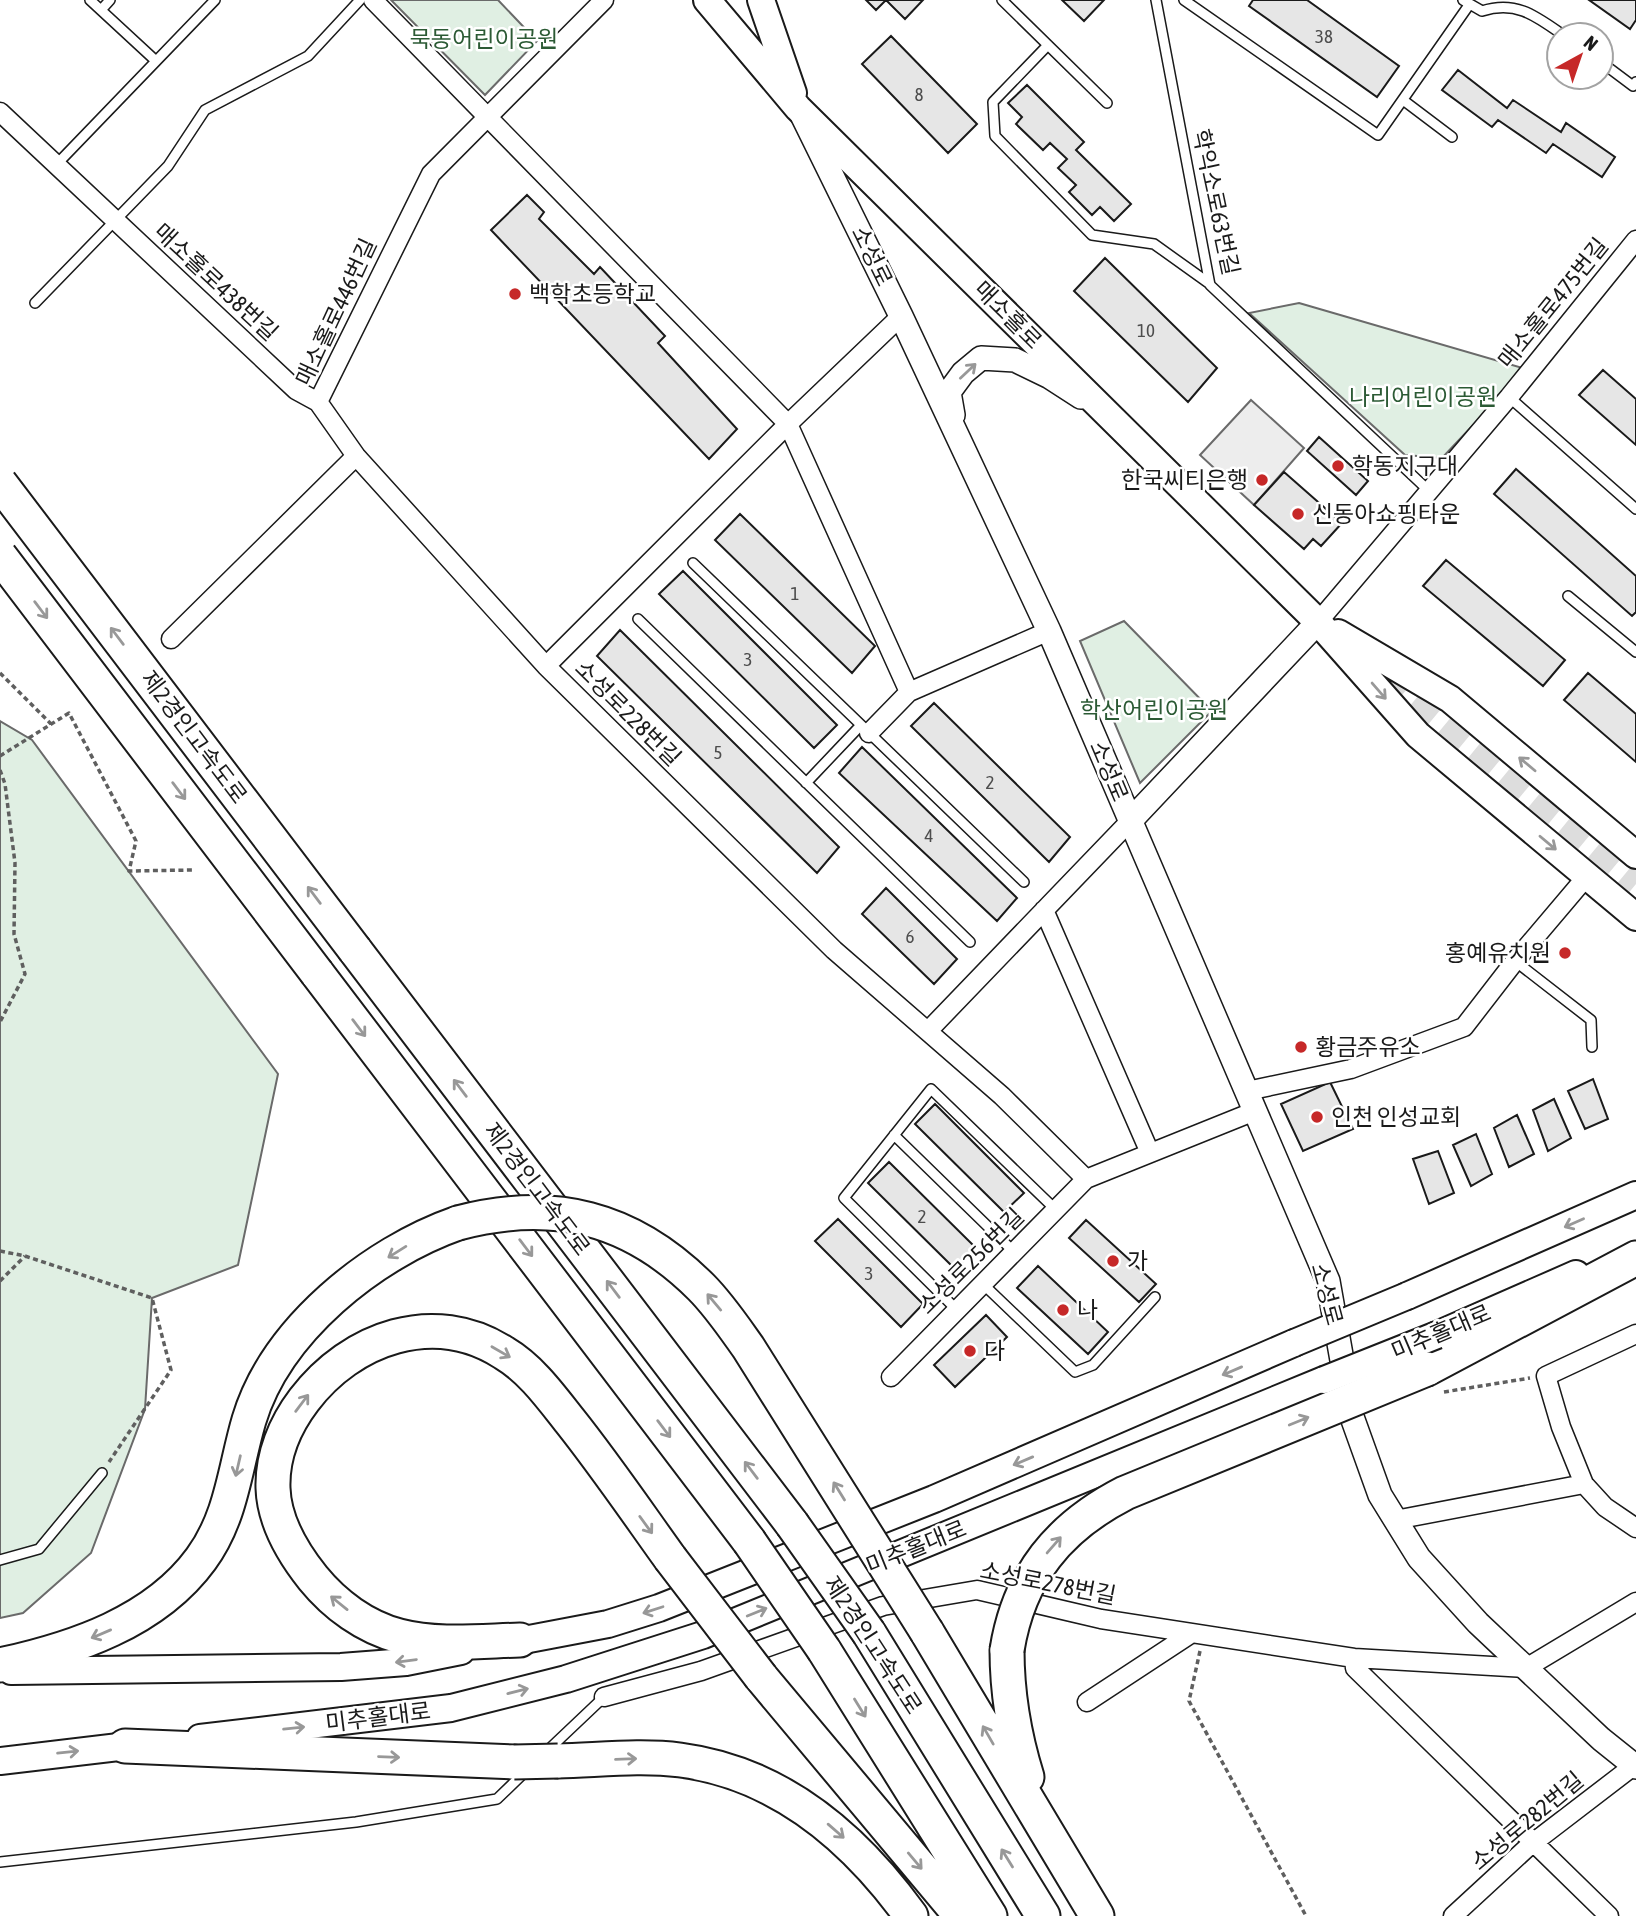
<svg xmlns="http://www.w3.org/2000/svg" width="1636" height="1916" font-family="'Asap Condensed','Noto Sans KR',sans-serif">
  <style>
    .green { fill: #e0efe3; stroke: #6a6a6a; stroke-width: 2 }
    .parking { fill: #ededed; stroke: #6a6a6a; stroke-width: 2 }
    .building { fill: #e6e6e6; stroke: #1a1a1a; stroke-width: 2 }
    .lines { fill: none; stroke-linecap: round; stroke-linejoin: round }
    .secondary-tunnel { stroke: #ddd; stroke-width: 26; stroke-dasharray: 26 13; stroke-linecap: butt }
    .service-casing { stroke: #1a1a1a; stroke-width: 12 }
    .minor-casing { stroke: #1a1a1a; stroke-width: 21 }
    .tertiary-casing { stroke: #1a1a1a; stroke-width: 26 }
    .secondary-casing { stroke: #1a1a1a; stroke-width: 30 }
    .motorway-casing { stroke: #1a1a1a; stroke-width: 37 }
    .path { stroke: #5f5f5f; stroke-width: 3.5; stroke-dasharray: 5 3.5; stroke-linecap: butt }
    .service { stroke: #fff; stroke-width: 9 }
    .minor { stroke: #fff; stroke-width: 18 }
    .tertiary { stroke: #fff; stroke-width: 23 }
    .secondary { stroke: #fff; stroke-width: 26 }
    .motorway { stroke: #fff; stroke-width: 33 }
    .secondary-bridge-casing { stroke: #1a1a1a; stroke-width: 30; stroke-linecap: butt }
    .motorway-bridge-casing { stroke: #1a1a1a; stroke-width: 37; stroke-linecap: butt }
    .secondary-bridge { stroke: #fff; stroke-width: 26 }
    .motorway-bridge { stroke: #fff; stroke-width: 33 }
    .oneway { stroke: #989898 }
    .poi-dot { fill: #c62828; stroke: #fff; stroke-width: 2.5 }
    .labels { text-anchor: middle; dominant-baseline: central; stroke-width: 5; stroke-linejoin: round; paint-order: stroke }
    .number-label { font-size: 19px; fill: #4d4d4d }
    .park-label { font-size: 23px; fill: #2b5a34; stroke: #fff }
    .street-label { font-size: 23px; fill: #1a1a1a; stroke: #fff }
    .poi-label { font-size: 23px; fill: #1a1a1a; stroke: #fff; text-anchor: start }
  </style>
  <rect width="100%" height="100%" fill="#fff"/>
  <!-- green -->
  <path class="green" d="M391 0H498L537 41 485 95Z
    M1299 303 1526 369 1442 458 1405 455 1249 313Z
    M1124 621 1212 711 1140 783 1080 641Z
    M0 721 32 740 278 1074 238 1265 152 1298 145 1409 91 1553 23 1613 0 1618Z"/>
  <!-- parking -->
  <path class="parking" d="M1251 400 1304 448 1254 505 1200 455Z"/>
  <!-- building -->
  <path class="building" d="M866 0H923L905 19 886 0 876 10Z
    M1062 0H1104L1084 21Z
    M1253 0H1307L1399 66 1377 97 1249 6Z
    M1589 0H1636V20L1630 29Z
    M891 36 977 124 948 153 862 64Z
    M1458 70 1507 108 1513 100 1561 132 1566 123 1615 157 1602 177 1553 144 1546 153 1498 120 1492 127 1442 90Z
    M1027 85 1084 142 1076 150 1131 204 1114 221 1100 207 1092 215 1069 192 1076 185 1058 168 1067 159 1050 143 1043 150 1016 124 1022 117 1008 103Z
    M527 195 544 212 539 219 594 274 600 267 665 336 658 343 737 429 709 459 491 230Z
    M1105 258 1217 368 1188 402 1074 291Z
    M1603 370 1636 399V445L1579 395Z
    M1319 437 1368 481 1356 495 1307 451Z
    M1516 469 1636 576V612L1632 616 1494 494Z
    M1284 472 1342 523 1321 546 1313 539 1304 549 1254 505Z
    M740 514 875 646 852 673 715 540Z
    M1446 560 1565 660 1543 686 1423 586Z
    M683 571 837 725 814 748 659 594Z
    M620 630 839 847 817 873 597 656Z
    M1588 673 1636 714V762L1564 700Z
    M934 703 1070 837 1049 862 911 726Z
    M862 747 1017 898 997 921 839 773Z
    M886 888 957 959 934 984 862 914Z
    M1593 1079 1608 1119 1585 1129 1568 1091Z
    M1330 1082 1353 1129 1303 1151 1281 1104Z
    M1554 1099 1571 1138 1548 1151 1533 1110Z
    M935 1104 1024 1193 1004 1212 915 1124Z
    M1517 1115 1534 1154 1509 1167 1494 1128Z
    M1476 1134 1492 1174 1471 1186 1453 1145Z
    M1438 1151 1454 1193 1429 1204 1413 1159Z
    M889 1162 976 1248 955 1269 868 1183Z
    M838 1219 923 1304 901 1327 815 1241Z
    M1086 1220 1156 1284 1139 1302 1069 1238Z
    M1038 1266 1108 1332 1088 1354 1017 1288Z
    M986 1315 1007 1337 955 1387 934 1365Z"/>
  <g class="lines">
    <!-- secondary-tunnel -->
    <path class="secondary-tunnel" d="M1354 651 1636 884"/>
    <!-- service casing -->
    <g class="service-casing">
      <path id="service" d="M90 0 156 61
        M1002 0 1107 103
        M1156 0 1210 285 1428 490
        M1184 0 1378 135 1469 5
        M1463 0 1482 11C1516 0 1536 16 1563 35
        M101 10 110 0
        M1048 45 993 102 995 136 1092 235 1154 244 1210 284
        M1601 62 1633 86 1636 82
        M1403 100 1452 137
        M56 165 215 0
        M35 303 168 166 205 110 308 56 360 0
        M1509 397 1636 509
        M693 563 1024 882
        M1568 596 1636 652
        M638 619 970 942
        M806 783 861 725
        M1515 961 1591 1020 1592 1047
        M894 1135 1014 1252
        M983 1284 1075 1372 1093 1365 1155 1297
        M957 1310 844 1198 931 1089 1056 1210
        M0 1560 39 1549 102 1473
        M546 1752 604 1697
        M0 1862 356 1822 497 1799 526 1771"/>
    </g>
    <!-- minor casing -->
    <g class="minor-casing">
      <path id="minor" d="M373 0 788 424 909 692
        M604 0 431 174 318 402 356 456 546 666 834 950 1002 1096 1086 1179
        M0 112 296 390 318 402
        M1318 622 1509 397 1636 240
        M171 639 356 456
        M546 666 788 424 901 316
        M869 733 909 692 1049 631
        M1044 910 1150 1153
        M928 1031 1131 820
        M1247 1091 1351 1069 1464 1027 1515 961 1587 876
        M1636 1334 1546 1376 1561 1427 1584 1484 1605 1507 1636 1528
        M891 1377 1086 1179 1255 1111
        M1395 1520 1584 1484
        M1354 1658 1355 1668 1609 1916
        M604 1697 701 1671 883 1606 977 1590 1101 1619 1354 1658 1526 1668 1636 1602
        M1087 1702 1192 1633
        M1453 1916 1529 1846 1636 1764"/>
    </g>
    <!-- tertiary casing -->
    <g class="tertiary-casing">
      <path id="tertiary" d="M803 117 901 316 1049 631 1328 1281 1352 1417 1380 1495 1419 1558 1478 1623 1601 1739 1636 1767
        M953 415 949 392 963 373 981 358 1015 360 1050 377 1081 397
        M1131 820 1318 622"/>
    </g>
    <!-- secondary casing -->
    <g class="secondary-casing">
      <path id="secondary" d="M707 0 798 108 1318 622 1418 735 1636 917
        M761 0 793 93
        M1338 633 1450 699 1636 855
        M1407 1296 1636 1195
        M1437 1335 1576 1274
        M503 1644 608 1624 659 1608 934 1499 1294 1343
        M11 1671 341 1667 406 1662 461 1651
        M200 1738 451 1708 566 1679 703 1635 1324 1380
        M0 1761 144 1744"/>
    </g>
    <!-- motorway casing -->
    <g class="motorway-casing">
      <path id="motorway" d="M355 950 792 1524
        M317 973 749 1541
        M1427 1369 1636 1258
        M927 1632 1097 1916
        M869 1633 1043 1916
        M520 1640C481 1641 437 1646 399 1636 365 1627 335 1605 313 1578 293 1553 274 1520 273 1488 272 1456 285 1425 304 1400 351 1338 434 1308 504 1353 531 1369 551 1397 570 1421 605 1465 637 1512 670 1558
        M824 1650 990 1916
        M1007 1650C1007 1695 1014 1735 1027 1777
        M0 1665C74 1649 155 1622 201 1559 232 1517 235 1467 249 1420 276 1330 372 1253 458 1223
        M761 1677 961 1916
        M125 1746 514 1762
        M558 1761C599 1760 640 1755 680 1760 780 1773 854 1837 911 1916"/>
    </g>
    <!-- path -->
    <path class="path" d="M0 673 51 724
      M0 756 69 713 136 841 129 871 192 870
      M0 770 5 784 15 863 14 934 25 974 0 1022
      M0 1251 25 1256 152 1298 171 1370 109 1462
      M0 1281 25 1256
      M1444 1392 1530 1378
      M1200 1651 1189 1701 1306 1916"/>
    <!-- service -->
    <use href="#service" class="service"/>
    <!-- minor -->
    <use href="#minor" class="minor"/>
    <!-- tertiary -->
    <use href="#tertiary" class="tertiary"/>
    <!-- secondary -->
    <use href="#secondary" class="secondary"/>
    <!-- motorway -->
    <use href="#motorway" class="motorway"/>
    <!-- secondary-bridge casing -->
    <g class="secondary-bridge-casing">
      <path id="secondary-bridge" d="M1294 1343 1407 1296
        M1324 1380 1437 1335"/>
    </g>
    <!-- motorway-bridge casing -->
    <g class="motorway-bridge-casing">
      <path id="motorway-bridge" d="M0 483 355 950
        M0 556 317 973
        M458 1223C553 1198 631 1217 701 1287 719 1305 733 1326 748 1347L927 1632
        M792 1524 869 1633
        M749 1541 824 1650
        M670 1558 761 1677
        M1007 1650C1019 1575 1059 1527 1125 1493L1427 1369
        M514 1762 558 1761"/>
    </g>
    <!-- secondary-bridge -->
    <use href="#secondary-bridge" class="secondary-bridge"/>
    <!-- motorway-bridge -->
    <use href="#motorway-bridge" class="motorway-bridge"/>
  </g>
  <!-- one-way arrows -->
  <defs><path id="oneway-shaft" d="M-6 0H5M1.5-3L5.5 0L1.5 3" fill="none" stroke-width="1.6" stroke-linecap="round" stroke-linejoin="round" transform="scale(1.75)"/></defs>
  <g class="oneway">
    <use href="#oneway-shaft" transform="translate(968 371) rotate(-43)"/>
    <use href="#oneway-shaft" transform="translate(41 610) rotate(53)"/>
    <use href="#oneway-shaft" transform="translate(117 636) rotate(-127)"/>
    <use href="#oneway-shaft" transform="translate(1379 691) rotate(49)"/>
    <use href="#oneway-shaft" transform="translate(1527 764) rotate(-140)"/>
    <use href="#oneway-shaft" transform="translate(179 791) rotate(53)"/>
    <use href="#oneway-shaft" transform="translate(1548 843) rotate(40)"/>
    <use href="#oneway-shaft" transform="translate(314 895) rotate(-127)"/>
    <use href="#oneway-shaft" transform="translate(359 1028) rotate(53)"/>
    <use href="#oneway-shaft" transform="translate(460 1088) rotate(-127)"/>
    <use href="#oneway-shaft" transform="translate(1574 1223) rotate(156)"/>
    <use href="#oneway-shaft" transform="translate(526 1248) rotate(53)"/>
    <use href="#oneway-shaft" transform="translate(397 1252) rotate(148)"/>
    <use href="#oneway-shaft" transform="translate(613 1289) rotate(-127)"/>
    <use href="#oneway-shaft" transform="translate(714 1302) rotate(-130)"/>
    <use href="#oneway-shaft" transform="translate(501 1352) rotate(30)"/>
    <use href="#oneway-shaft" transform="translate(1232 1371) rotate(157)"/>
    <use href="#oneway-shaft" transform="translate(302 1403) rotate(-53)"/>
    <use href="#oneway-shaft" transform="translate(1299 1421) rotate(-22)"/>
    <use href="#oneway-shaft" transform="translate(664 1429) rotate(53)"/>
    <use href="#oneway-shaft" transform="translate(1023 1461) rotate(157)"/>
    <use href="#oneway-shaft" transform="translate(238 1466) rotate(103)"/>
    <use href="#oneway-shaft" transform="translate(751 1470) rotate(-127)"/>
    <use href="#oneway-shaft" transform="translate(839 1491) rotate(-122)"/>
    <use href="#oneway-shaft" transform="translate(646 1525) rotate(54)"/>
    <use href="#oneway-shaft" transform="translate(1054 1545) rotate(-49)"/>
    <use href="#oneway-shaft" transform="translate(339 1603) rotate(-141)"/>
    <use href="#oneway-shaft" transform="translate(653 1610) rotate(162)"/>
    <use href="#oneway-shaft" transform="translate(757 1612) rotate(-22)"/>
    <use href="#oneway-shaft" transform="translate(101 1634) rotate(157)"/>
    <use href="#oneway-shaft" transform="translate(406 1661) rotate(172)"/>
    <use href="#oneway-shaft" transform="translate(518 1691) rotate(-14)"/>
    <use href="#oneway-shaft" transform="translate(860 1708) rotate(58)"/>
    <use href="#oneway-shaft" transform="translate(294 1728) rotate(-6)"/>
    <use href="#oneway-shaft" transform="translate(988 1735) rotate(-120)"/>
    <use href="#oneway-shaft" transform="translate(68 1752) rotate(-6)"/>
    <use href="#oneway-shaft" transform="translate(389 1757) rotate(2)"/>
    <use href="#oneway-shaft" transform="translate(626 1759) rotate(-2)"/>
    <use href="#oneway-shaft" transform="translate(836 1831) rotate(41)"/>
    <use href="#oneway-shaft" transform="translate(1007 1858) rotate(-122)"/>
    <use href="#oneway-shaft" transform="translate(915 1861) rotate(50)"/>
  </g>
  <!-- markers -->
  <g class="poi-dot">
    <circle cx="515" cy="294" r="7"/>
    <circle cx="1338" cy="466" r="7"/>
    <circle cx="1262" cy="480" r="7"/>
    <circle cx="1298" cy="514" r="7"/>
    <circle cx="1565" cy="953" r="7"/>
    <circle cx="1301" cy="1047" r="7"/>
    <circle cx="1317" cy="1117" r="7"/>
    <circle cx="1113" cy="1261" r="7"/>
    <circle cx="1063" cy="1310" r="7"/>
    <circle cx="970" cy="1351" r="7"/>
  </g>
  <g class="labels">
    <!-- number labels -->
    <g class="number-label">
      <text x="1324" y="36">38</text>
      <text x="919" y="94">8</text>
      <text x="1146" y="330">10</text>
      <text x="795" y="593">1</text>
      <text x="748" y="659">3</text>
      <text x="718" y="752">5</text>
      <text x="990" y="782">2</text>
      <text x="929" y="835">4</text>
      <text x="910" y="936">6</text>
      <text x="922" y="1216">2</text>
      <text x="869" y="1273">3</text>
    </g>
    <!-- park labels -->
    <g class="park-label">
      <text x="484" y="39">묵동어린이공원</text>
      <text x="1423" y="397">나리어린이공원</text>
      <text x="1154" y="710">학산어린이공원</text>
    </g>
    <!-- street labels -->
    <g class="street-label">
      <text transform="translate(1216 202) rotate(78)">학익소로63번길</text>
      <text transform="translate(872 256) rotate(64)">소성로</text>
      <text transform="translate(216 282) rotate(43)">매소홀로438번길</text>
      <text transform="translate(1553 303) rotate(-51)">매소홀로475번길</text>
      <text transform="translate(336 312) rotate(-65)">매소홀로446번길</text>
      <text transform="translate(1008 315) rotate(45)">매소홀로</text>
      <text transform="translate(628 713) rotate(45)">소성로228번길</text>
      <text transform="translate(194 737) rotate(53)">제2경인고속도로</text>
      <text transform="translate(1109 771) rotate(67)">소성로</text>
      <text transform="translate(537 1189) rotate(53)">제2경인고속도로</text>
      <text transform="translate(971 1261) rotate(-45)">소성로256번길</text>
      <text transform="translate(1327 1294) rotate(75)">소성로</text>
      <text transform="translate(1441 1332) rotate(-23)">미추홀대로</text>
      <text transform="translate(916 1547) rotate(-22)">미추홀대로</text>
      <text transform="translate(1048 1583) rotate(11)">소성로278번길</text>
      <text transform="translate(873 1645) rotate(57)">제2경인고속도로</text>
      <text transform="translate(378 1717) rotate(-7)">미추홀대로</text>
      <text transform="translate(1527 1821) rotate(-40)">소성로282번길</text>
    </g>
    <!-- poi labels -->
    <g class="poi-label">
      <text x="529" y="294">백학초등학교</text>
      <text x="1352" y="466">학동지구대</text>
      <text x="1248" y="480" text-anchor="end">한국씨티은행</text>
      <text x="1312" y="514">신동아쇼핑타운</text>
      <text x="1551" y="953" text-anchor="end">홍예유치원</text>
      <text x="1315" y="1047">황금주유소</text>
      <text x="1331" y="1117">인천 인성교회</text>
      <text x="1127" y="1261">가</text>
      <text x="1077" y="1310">나</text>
      <text x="984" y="1351">다</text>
    </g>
  </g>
  <!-- north arrow -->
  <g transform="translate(1580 56) rotate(40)"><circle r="33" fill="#ffffff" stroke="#a3a3a3" stroke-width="2"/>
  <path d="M0-5L12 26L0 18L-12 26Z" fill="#c62828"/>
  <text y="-10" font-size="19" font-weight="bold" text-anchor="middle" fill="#1a1a1a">N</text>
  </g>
</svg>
